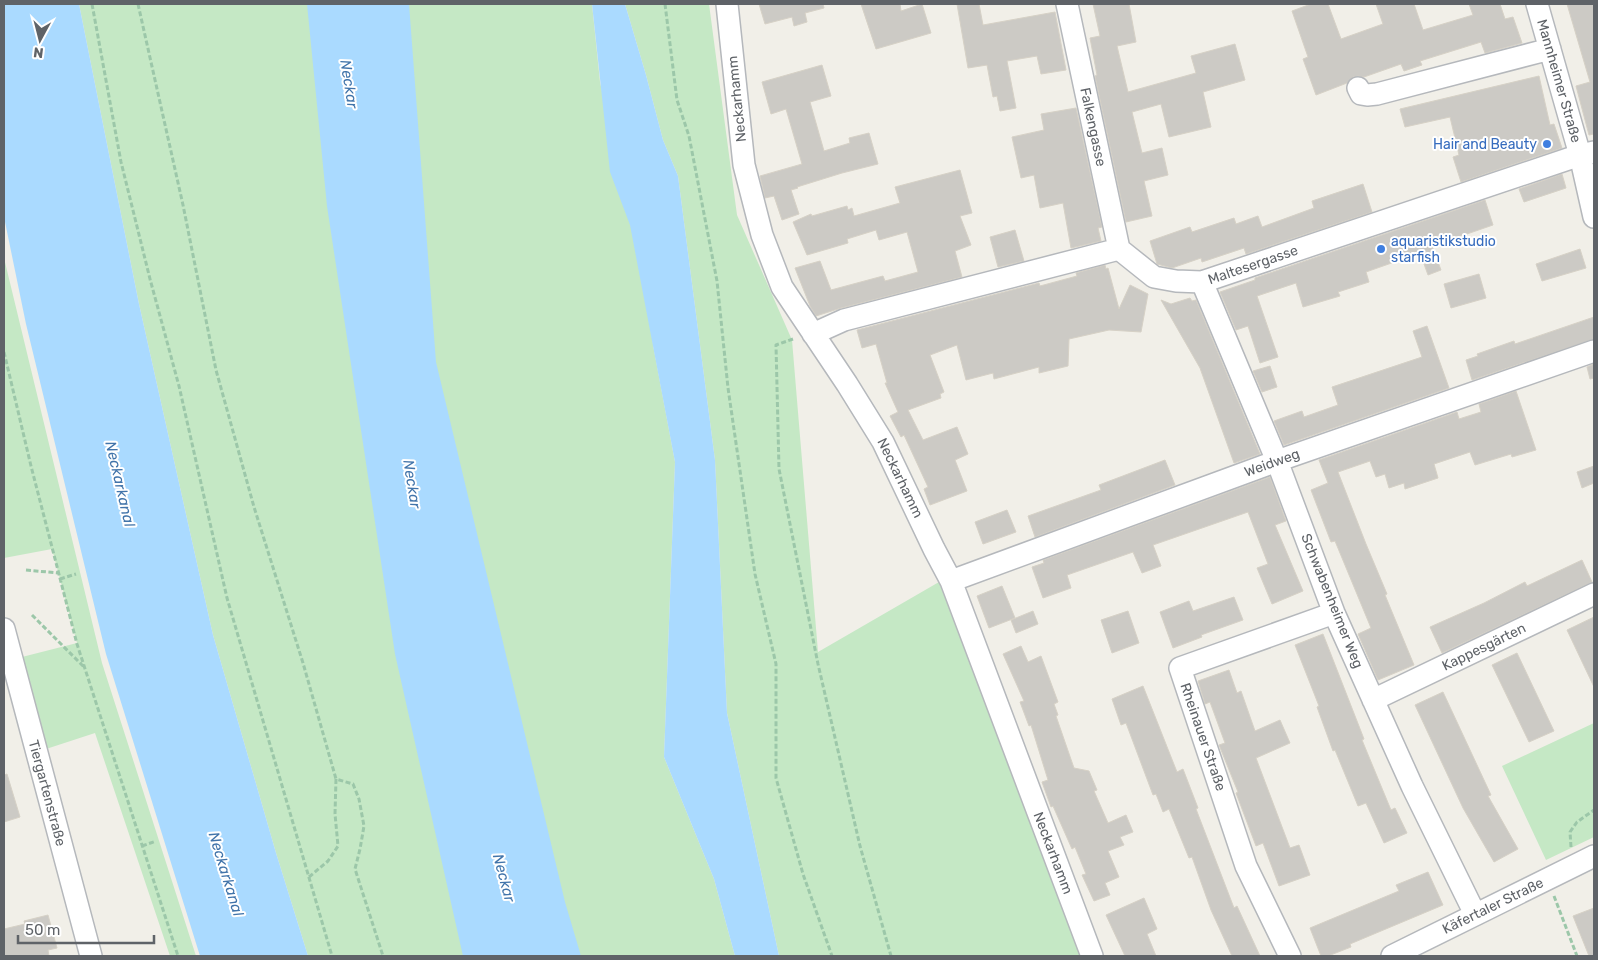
<svg xmlns="http://www.w3.org/2000/svg" width="1598" height="960" font-family="Rubik,sans-serif">
  <style>
    .green { fill: #c5e8c5 }
    .water { fill: #aadaff }
    .building { fill: #cccac5; stroke: #d6d1c6 }
    .lines { fill: none; stroke-linecap: round; stroke-linejoin: round }
    .minor-casing { stroke: #b5b8bc; stroke-width: 24 }
    .path { stroke: #9cc7a9; stroke-width: 3; stroke-dasharray: 5 2.5; stroke-linecap: butt }
    .minor { stroke: #fff; stroke-width: 21 }
    .shop-dot { fill: #3f7fe0; stroke: #fff; stroke-width: 2 }
    .labels { text-anchor: middle; dominant-baseline: central; stroke-width: 4; stroke-linejoin: round; paint-order: stroke }
    .street-label { font-size: 14px; fill: #5f6368; stroke: #fff }
    .shop-label { font-size: 14px; fill: #366cbe; stroke: #fff; text-anchor: end }
    .water-label { font-size: 15px; font-style: italic; fill: #4174aa; stroke: #fff }
  </style>
  <rect width="100%" height="100%" fill="#f1efe8"/>
  <!-- green -->
  <path class="green" d="M79 4H592L600 82 651 315 653 345 675 462 664 757 714 879 735 956H308L276 853 213 635 139 304Z
    M625 4H709L737 215 792 340 818 652 939 582 1082 956H779L727 713 715 460 678 176 663 140 646 75Z
    M4 258 102 663 196 956H170L95 733 43 750 18 658 77 643 52 549 4 558Z
    M1594 723V837L1546 860 1502 766Z"/>
  <!-- water -->
  <path class="water" d="M4 4H79L139 304 213 635 276 853 308 956H200L106 654 26 324 4 217Z
    M307 4H409L436 362 565 902 581 956H463L395 654 327 206Z
    M592 4H625L646 75 663 140 678 176 715 460 727 713 779 956H735L714 879 664 757 675 462 630 225 610 172Z"/>
  <!-- building -->
  <path class="building" d="M759 4H823L824 8 805 13 807 22 794 26 792 17 765 24Z
    M861 4H900L901 11 922 4 931 33 876 49Z
    M957 4H979L983 25 1055 12 1066 70 1041 74 1037 56 1007 61 1016 108 1000 111 997 96 993 97 987 65 968 68Z
    M1093 4H1129L1136 42 1117 46 1128 92 1196 73 1191 56 1235 44 1245 80 1203 92 1211 127 1169 137 1161 104 1132 112 1142 153 1162 148 1168 175 1144 181 1152 216 1126 222 1095 76 1097 75 1090 38 1100 36Z
    M1311 4H1328L1341 39 1383 24 1376 4H1414L1423 30 1473 15 1469 4H1500L1505 19 1513 17 1522 43 1485 53 1481 42 1420 61 1422 65 1404 71 1401 64 1364 77 1358 76 1353 77 1347 83 1316 95 1303 59 1308 57 1292 11Z
    M1567 4H1594V134L1589 135 1576 86 1590 82Z
    M822 65 831 96 810 102 824 151 850 143 849 138 869 133 878 164 842 173 797 187 798 188 791 190 799 214 782 220 774 196 765 198 760 176 802 164 786 109 771 114 762 82Z
    M1539 76 1550 125 1554 124 1562 148 1461 182 1453 157 1459 155 1450 117 1405 127 1400 109Z
    M1076 108 1102 227 1098 228 1101 241 1071 248 1063 203 1040 208 1034 175 1021 178 1012 137 1044 130 1041 114Z
    M960 170 972 213 960 216 971 245 955 251 962 277 841 308 816 316 810 306 795 268 820 261 831 290 883 276 885 281 918 272 907 232 879 240 876 230 847 239 848 243 807 255 793 222 811 214 812 216 847 206 848 210 852 208 854 216 900 203 895 187Z
    M1562 174 1566 188 1524 202 1519 189Z
    M1363 184 1372 212 1246 254 1244 248 1202 262 1201 258 1172 268 1157 264 1150 241 1190 227 1192 232 1234 218 1236 224 1258 216 1262 227 1314 208 1312 201Z
    M1485 200 1493 225 1432 246 1441 270 1428 275 1420 253 1366 272 1369 282 1338 292 1340 296 1303 307 1296 283 1257 296 1278 357 1260 363 1248 326 1236 330 1220 292 1255 280V278Z
    M1015 230 1024 261 998 267 990 237Z
    M1580 249 1586 268 1542 281 1536 264Z
    M1105 265 1106 269 1108 268 1119 309 1130 285 1148 294 1141 332 1109 330 1069 339 1068 366 1039 373V367L994 379 993 373 966 380 957 345 930 355 944 392 940 394 941 398 908 410 923 440 957 427 968 454 955 460 967 491 930 505 924 489 928 487 904 435 901 437 890 416 898 412 885 383H887L876 344 862 348 857 330 1039 283 1040 286 1077 276 1076 273Z
    M1479 274 1486 298 1451 308 1444 284Z
    M1190 298 1192 301 1196 300 1260 454 1234 463 1200 368 1161 300 1171 304Z
    M1594 317V339L1472 380 1466 360 1478 356 1477 354 1514 341 1515 344Z
    M1427 326 1449 388 1284 445 1274 421 1302 411 1304 417 1338 405 1332 387 1422 357 1413 331Z
    M1594 364V378L1590 379 1587 367Z
    M1270 366 1277 387 1262 392 1253 371Z
    M1516 391 1536 450 1512 457 1511 454 1475 465 1470 452 1434 464 1438 478 1405 489 1404 483 1389 488 1385 474 1376 477 1370 461 1338 472 1366 544 1387 594 1385 595 1414 665 1378 680 1358 634 1371 628 1335 541 1331 542 1311 490 1328 483 1319 460 1457 412 1459 419 1481 412 1479 404Z
    M1165 460 1175 485 1035 537 1028 516 1101 490 1099 485Z
    M1594 466V483L1582 488 1577 472Z
    M1270 477 1286 521 1275 525 1303 591 1272 604 1257 568 1268 564 1248 512 1153 545 1161 566 1142 573 1133 552 1067 575 1071 588 1043 598 1032 567 1044 563 1043 560Z
    M1007 510 1016 532 983 544 975 522Z
    M1582 560 1592 582 1442 653 1430 627 1484 603 1525 582 1527 586Z
    M1002 586 1015 618 989 628 977 596Z
    M1234 597 1243 620 1201 635 1202 637 1173 648 1160 612 1189 601 1193 611Z
    M1033 611 1038 624 1016 633 1011 620Z
    M1128 611 1139 643 1112 653 1101 620Z
    M1594 617V687L1567 630Z
    M1323 634 1364 739 1362 740 1391 810 1395 808 1407 833 1384 843 1366 803 1358 806 1335 750 1333 751 1317 707 1319 706 1295 645Z
    M1021 646 1028 662 1041 656 1058 702 1054 704 1058 715 1056 716 1074 768 1089 771 1097 790 1094 791 1108 823 1126 815 1133 832 1120 837 1124 845 1108 851 1119 877 1105 883 1110 895 1094 901 1082 875 1086 874 1075 847 1072 849 1053 806 1051 807 1042 782 1048 780 1031 725 1029 726 1020 702 1024 701 1003 654Z
    M1517 653 1554 731 1529 742 1492 665Z
    M1229 670 1237 693 1241 691 1255 731 1280 720 1290 743 1256 758 1290 848 1299 845 1310 875 1279 886 1263 843 1256 846 1236 793 1238 792 1219 745 1225 743 1210 702 1205 704 1198 681Z
    M1143 686 1177 772 1183 769 1198 808 1196 809 1234 908 1237 906 1260 956H1232L1211 910 1192 857 1189 858 1169 809 1163 812 1156 794 1153 795 1126 723 1121 725 1112 699Z
    M1443 692 1491 795 1488 796 1518 849 1494 862 1463 808 1415 705Z
    M7 774 20 817 4 822V775Z
    M1428 872 1443 905 1350 944 1351 947 1328 956H1321L1310 928 1399 891 1396 885Z
    M1144 898 1157 929 1147 934 1156 956H1125L1106 915Z
    M1594 908V956H1589L1573 916Z
    M48 915 57 948 48 950 49 956H4V929L25 924 24 921Z"/>
  <g class="lines">
    <!-- minor casing -->
    <g class="minor-casing">
      <path id="minor" d="M727 4 744 165 762 235 782 287 847 384 883 442 934 549 951 581 1092 956
        M1067 4 1119 249
        M1537 4 1580 155 1594 217
        M1358 88 1361 94 1367 95 1377 94 1550 49
        M1202 282 1277 461 1334 613 1412 786 1475 914
        M813 334 844 320 1119 249 1154 277 1176 281 1202 282 1580 155 1594 152
        M951 581 1277 461 1594 351
        M4 629 91 956
        M1373 700 1594 594
        M1290 956 1246 866 1180 668 1334 613
        M1392 956 1594 856"/>
    </g>
    <!-- path -->
    <path class="path" d="M92 4 121 162 150 279 179 386 227 598 332 956
      M138 4 183 205 216 370 254 507 303 663 336 779
      M665 4 677 100 689 136 717 281 728 388 755 574 776 664V778L803 874 832 956
      M793 339 776 345 779 469 818 664 860 846 891 956
      M4 352 31 466 77 644 178 956
      M26 570 58 573
      M60 579 76 574
      M32 615 85 668
      M142 846 156 841
      M1571 847 1570 832 1577 822 1594 810
      M309 877 328 861 338 846 335 814 336 779 353 784 359 799 364 826 360 849 355 869 383 956
      M1554 896 1577 956"/>
    <!-- minor -->
    <use href="#minor" class="minor"/>
  </g>
  <!-- markers -->
  <g class="shop-dot">
    <circle cx="1547" cy="144" r="5"/>
    <circle cx="1381" cy="249" r="5"/>
  </g>
  <g class="labels">
    <!-- street labels -->
    <g class="street-label">
      <text transform="translate(1559 81) rotate(74)">Mannheimer Straße</text>
      <text transform="translate(737 99) rotate(-96)">Neckarhamm</text>
      <text transform="translate(1093 127) rotate(78)">Falkengasse</text>
      <text transform="translate(1253 265) rotate(-19)">Maltesergasse</text>
      <text transform="translate(1272 463) rotate(-20)">Weidweg</text>
      <text transform="translate(900 478) rotate(64)">Neckarhamm</text>
      <text transform="translate(1332 601) rotate(68)">Schwabenheimer Weg</text>
      <text transform="translate(1484 647) rotate(-26)">Kappesgärten</text>
      <text transform="translate(1203 737) rotate(71)">Rheinauer Straße</text>
      <text transform="translate(47 793) rotate(75)">Tiergartenstraße</text>
      <text transform="translate(1053 853) rotate(69)">Neckarhamm</text>
      <text transform="translate(1493 906) rotate(-26)">Käfertaler Straße</text>
    </g>
    <!-- shop labels -->
    <g class="shop-label">
      <text x="1537" y="144">Hair and Beauty</text>
      <text x="1391" y="241" text-anchor="start">aquaristikstudio<tspan x="1391" dy="16">starfish</tspan></text>
    </g>
    <!-- water labels -->
    <g class="water-label">
      <text transform="translate(349 84) rotate(81)">Neckar</text>
      <text transform="translate(120 484) rotate(77)">Neckarkanal</text>
      <text transform="translate(412 484) rotate(81)">Neckar</text>
      <text transform="translate(226 874) rotate(73)">Neckarkanal</text>
      <text transform="translate(504 878) rotate(75)">Neckar</text>
    </g>
  </g>
  <!-- border -->
  <rect width="1598" height="960" fill="none" stroke="#5f6368" stroke-width="10"/>
  <!-- north arrow -->
  <g transform="translate(40 40) rotate(187)" stroke="#ffffff" stroke-width="4" paint-order="stroke">
  <path d="M0-4L9 19L0 12L-9 19Z" fill="#5f6368"/>
  <text y="-8" font-size="14" font-weight="bold" text-anchor="middle" fill="#5f6368">N</text>
  </g>
  <!-- scale -->
  <path d="M18 935v8h136v-8" fill="none" stroke="#5f6368" stroke-width="2.5"/>
  <text x="25" y="935" font-size="15" fill="#5f6368" stroke="#ffffff" stroke-width="4" paint-order="stroke">50 m</text>
</svg>
